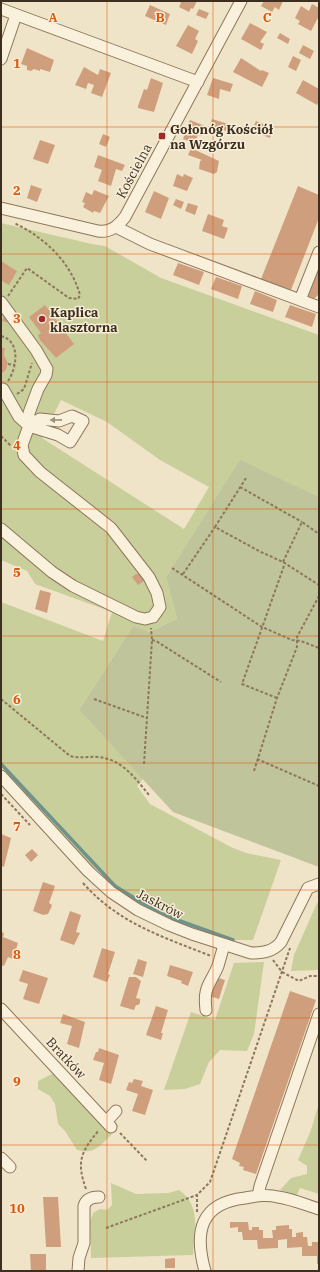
<svg xmlns="http://www.w3.org/2000/svg" width="320" height="1272" font-family="'IBM Plex Serif',serif">
  <style>
    .green { fill: #c9cf9b; fill-rule: evenodd }
    .cemetery { fill: #bfc49a }
    .lines { fill: none; stroke-linecap: round; stroke-linejoin: round }
    .stream { stroke: #6f938a; stroke-width: 3.5 }
    .building { fill: #cf9f7d }
    .minor-casing { stroke: #8d765c; stroke-width: 13 }
    .path { stroke: #8d765c; stroke-width: 2; stroke-dasharray: 3 2; stroke-linecap: butt }
    .minor { stroke: #faf1dc; stroke-width: 11 }
    .oneway { fill: #9c907e }
    .grid { fill: none; stroke: #df570d; stroke-width: 1; stroke-opacity: 0.55 }
    .poi-dot { fill: #9e2a2b; stroke: #f7eed8; stroke-width: 1.5 }
    .labels { text-anchor: middle; dominant-baseline: central; stroke-width: 3; stroke-linejoin: round; paint-order: stroke }
    .poi-label { font-size: 13px; font-weight: bold; fill: #3d2e20; stroke: #f7eed8; text-anchor: start }
    .street-label { font-size: 13px; fill: #3d2e20; stroke: #f7eed8 }
    .grid-label { font-size: 13px; text-anchor: middle; font-weight: bold; fill: #df570d; stroke: #f7eed8; stroke-width: 3; stroke-linejoin: round; paint-order: stroke }
  </style>
  <rect width="100%" height="100%" fill="#f0e4c8"/>
  <!-- green -->
  <path class="green" d="M1 223 92 244 105 246 161 278 319 335V497L240 461 166 577 177 619 149 632 133 626 79 710 143 779 137 786 150 804 231 847 246 853 281 860 253 940H236L187 924 162 916 138 903 82 858 1 766V602L103 641 112 612 35 584 27 571 1 560V374L6 370 8 364 4 355 5 348H1ZM61 400 107 422 160 460 209 487 184 529 42 438Z
    M319 902V970L291 971 294 955 317 903Z
    M264 962 254 1034 247 1051 220 1050 209 1062 200 1084 185 1089 164 1090 191 1012 215 1020 234 963Z
    M54 1073 112 1134C101 1145 94 1155 77 1150L65 1131 58 1124 55 1104 50 1096 38 1089V1081Z
    M319 1103V1194L300 1188 297 1195 280 1190 291 1178 307 1174V1166L298 1160 311 1130Z
    M111 1183 136 1194 168 1193 179 1190C202 1206 194 1231 193 1255L91 1258 90 1222 93 1213 100 1209 107 1210 112 1205Z"/>
  <!-- cemetery -->
  <path class="cemetery" d="M240 460 319 497V867L173 812 79 710 133 626 149 632 177 619 166 577Z"/>
  <g class="lines">
    <!-- stream -->
    <path class="stream" d="M1 764 115 886 149 907 169 917 233 940"/>
  </g>
  <!-- building -->
  <path class="building" d="M179 1H197L193 9 191 8 189 12 179 7 181 3Z
    M264 1H283L279 10 275 7 272 12 261 6Z
    M312 4 319 8V16L311 31 298 24 300 21 295 18 301 6 309 11Z
    M150 5 170 14 166 25 145 16Z
    M199 9 209 13 206 19 196 15Z
    M250 23 267 32 260 42 264 44 261 50 241 39Z
    M188 25 199 31 195 39 198 41 192 54 176 46Z
    M280 33 290 39 288 44 277 38Z
    M303 45 314 51 310 59 299 53Z
    M27 48 54 60 50 72 40 69V71L34 69 31 71 27 70V66L21 64Z
    M293 56 301 60 296 71 288 67Z
    M241 58 261 71 262 70 269 73 262 87 233 72Z
    M84 67 98 75 100 69 111 73 102 97 91 93 94 85 88 83 86 89 75 85Z
    M151 78 163 83 154 112 138 108V106L144 89 147 90Z
    M213 78 233 84 230 92 220 89 219 99 207 95Z
    M303 80 319 89V101L317 105 296 93Z
    M212 119 228 124 226 131 210 125Z
    M190 120 205 126 201 136 198 135 194 143 183 139Z
    M256 121 273 128 270 138 255 132 257 126 254 125Z
    M207 127 215 129 213 133 206 131Z
    M103 134 110 137 106 147 99 144Z
    M40 140 55 145 48 164 33 159Z
    M191 148 219 161 217 172 214 174 199 169 200 161 202 160 188 155Z
    M98 155 125 165 122 171 116 169 111 186 98 181 102 170 94 167Z
    M177 174 183 177 184 174 193 178 187 191 173 186Z
    M31 185 42 189 37 202 27 198Z
    M298 186 319 195V218L291 290 261 279Z
    M94 190 109 196 100 213 94 211 93 213 83 207 85 203 82 202 86 192 92 195Z
    M154 191 169 198 161 219 145 212Z
    M176 199 184 202 181 209 173 205Z
    M188 203 198 206 195 215 185 211Z
    M208 214 224 220 222 226 228 228 224 239 202 231Z
    M1 261 17 271 9 285 2 281 1 283Z
    M178 263 204 272 199 285 173 275Z
    M319 267V294L314 299 308 296Z
    M216 277 242 286 238 299 211 289Z
    M255 291 277 300 273 312 250 304Z
    M45 305 74 344 56 358 40 340 38 335 41 333 29 317Z
    M290 305 316 314 312 327 285 317Z
    M4 316 11 318 10 323 2 321Z
    M1 348H5L4 355 8 363 6 370 1 374Z
    M136 574H141L144 578V581L138 585 132 577Z
    M40 590 51 593 47 613 35 609Z
    M1 834 11 838 4 867 1 866Z
    M32 849 38 855 31 862 25 855Z
    M43 882 55 886 49 903 52 905 51 908 48 914 43 915 33 911Z
    M70 911 81 915 76 932 80 933 74 945 60 940Z
    M1 932 4 933 3 937 18 943 13 959 8 957 4 966 1 965Z
    M102 948 115 952 108 974 110 975 107 982 93 977Z
    M138 959 147 962 143 977 133 974Z
    M170 965 193 972 188 986 181 983 182 981 167 976Z
    M23 970 48 978 39 1004 23 999 28 984 19 981Z
    M129 977H136L141 981 136 998 140 999V1003L138 1005H136L134 1010 120 1006Z
    M215 977 225 980 219 999 209 996Z
    M290 991 316 1000 256 1174 243 1170 244 1167 239 1166 240 1163 232 1159Z
    M156 1006 168 1010 161 1033H163L161 1040 146 1035Z
    M63 1014 85 1022 79 1048 67 1044 72 1026 60 1023Z
    M99 1048 119 1055 111 1084 99 1080 104 1063 93 1060 96 1052H98Z
    M134 1079 143 1081 141 1086 153 1090 145 1115 132 1111 138 1094 126 1090 129 1082 132 1083Z
    M43 1197H58L61 1247H46Z
    M230 1222H248L249 1230H252V1227H259V1230H263V1238H273L272 1230H276V1226L289 1225V1229H292V1237H296V1233L303 1232V1237H307L308 1246H312V1242H318L319 1264H317V1256H302V1247L287 1248V1239L278 1240V1248L258 1249 257 1240H243L242 1232H238V1227L230 1228Z
    M30 1254H46V1271H31Z
    M175 1258V1268H165V1259Z"/>
  <g class="lines">
    <!-- minor casing -->
    <g class="minor-casing">
      <path id="minor" d="M1 9 198 82
        M1 59 16 15
        M1 208 98 231C110 233 118 226 125 217L241 1
        M116 227 150 244 319 307
        M300 300 319 252
        M1 302 36 350 47 369 46 375 38 389 29 413V426L22 445 24 455 40 472 111 528 149 577 157 593 160 607 153 617 145 619 136 617 73 586 52 572 1 529
        M3 389 19 417 29 426 58 435 70 442 83 421 72 416 59 421 40 419 29 426
        M1 776 88 871 111 892 138 910 169 925 192 934 251 953C262 953 273 952 281 942L308 888 319 884
        M1 1009 111 1127
        M206 1010C203 986 210 985 218 966 220 959 222 952 224 945
        M106 1122 116 1111
        M1 1158 10 1167
        M258 1196 260 1186 319 1014
        M78 1271 79 1258 84 1243V1206C86 1199 92 1197 99 1197
        M205 1271C194 1232 200 1203 245 1198 256 1196 267 1194 278 1197 292 1199 306 1205 319 1209"/>
    </g>
    <!-- path -->
    <path class="path" d="M8 296 27 268 69 298 78 299 80 295C71 262 44 237 14 223
      M1 336C21 341 17 368 8 381
      M8 364 15 365
      M17 394 24 389 32 363
      M1 436 11 446
      M246 478 215 527 259 551 283 562 319 585
      M240 487 302 522
      M283 562 302 522 319 534
      M172 568 262 627 292 640 301 641 319 648
      M183 574 215 527
      M152 640 156 641 221 682
      M277 698 242 684 285 563
      M1 699 70 756C80 759 89 756 98 757 122 759 135 778 149 795
      M94 699 147 718
      M257 759 319 786
      M144 764 152 640 151 628
      M254 771 277 698 297 647V637L319 596
      M1 794 30 825
      M83 883C118 923 163 937 211 956
      M273 960 282 972 299 981 310 976H319
      M120 1133 147 1161
      M86 1189C76 1161 81 1152 99 1130
      M197 1212V1195L210 1182 290 948
      M106 1228 197 1195"/>
    <!-- minor -->
    <use href="#minor" class="minor"/>
  </g>
  <!-- one-way arrows -->
  <defs><path id="oneway-solid" d="M-6-.8H1V-3.2L6.5 0L1 3.2V.8H-6Z"/></defs>
  <use class="oneway" href="#oneway-solid" transform="translate(56 420) rotate(179)"/>
  <!-- grid -->
  <path class="grid" d="M107 1V1271M213 1V1271M1 127H319M1 254H319M1 382H319M1 509H319M1 636H319M1 763H319M1 890H319M1 1018H319M1 1145H319"/>
  <!-- markers -->
  <g class="poi-dot">
    <rect x="158" y="132" width="8" height="8" rx="2"/>
    <circle cx="42" cy="319" r="4"/>
  </g>
  <g class="labels">
    <!-- poi labels -->
    <g class="poi-label">
      <text x="170" y="129">Gołonóg Kościół<tspan x="170" dy="15">na Wzgórzu</tspan></text>
      <text x="50" y="312">Kaplica<tspan x="50" dy="15">klasztorna</tspan></text>
    </g>
    <!-- street labels -->
    <g class="street-label">
      <text transform="translate(134 171) rotate(-62)">Kościelna</text>
      <text transform="translate(160 904) rotate(27)">Jaskrów</text>
      <text transform="translate(66 1058) rotate(47)">Bratków</text>
    </g>
  </g>
  <g class="grid-label">
    <text x="53" y="22">A</text>
    <text x="160" y="22">B</text>
    <text x="267" y="22">C</text>
    <text x="17" y="68">1</text>
    <text x="17" y="195">2</text>
    <text x="17" y="323">3</text>
    <text x="17" y="450">4</text>
    <text x="17" y="577">5</text>
    <text x="17" y="704">6</text>
    <text x="17" y="831">7</text>
    <text x="17" y="959">8</text>
    <text x="17" y="1086">9</text>
    <text x="17" y="1213">10</text>
  </g>
  <!-- border -->
  <rect width="320" height="1272" fill="none" stroke="#3d2e20" stroke-width="4"/>
</svg>
